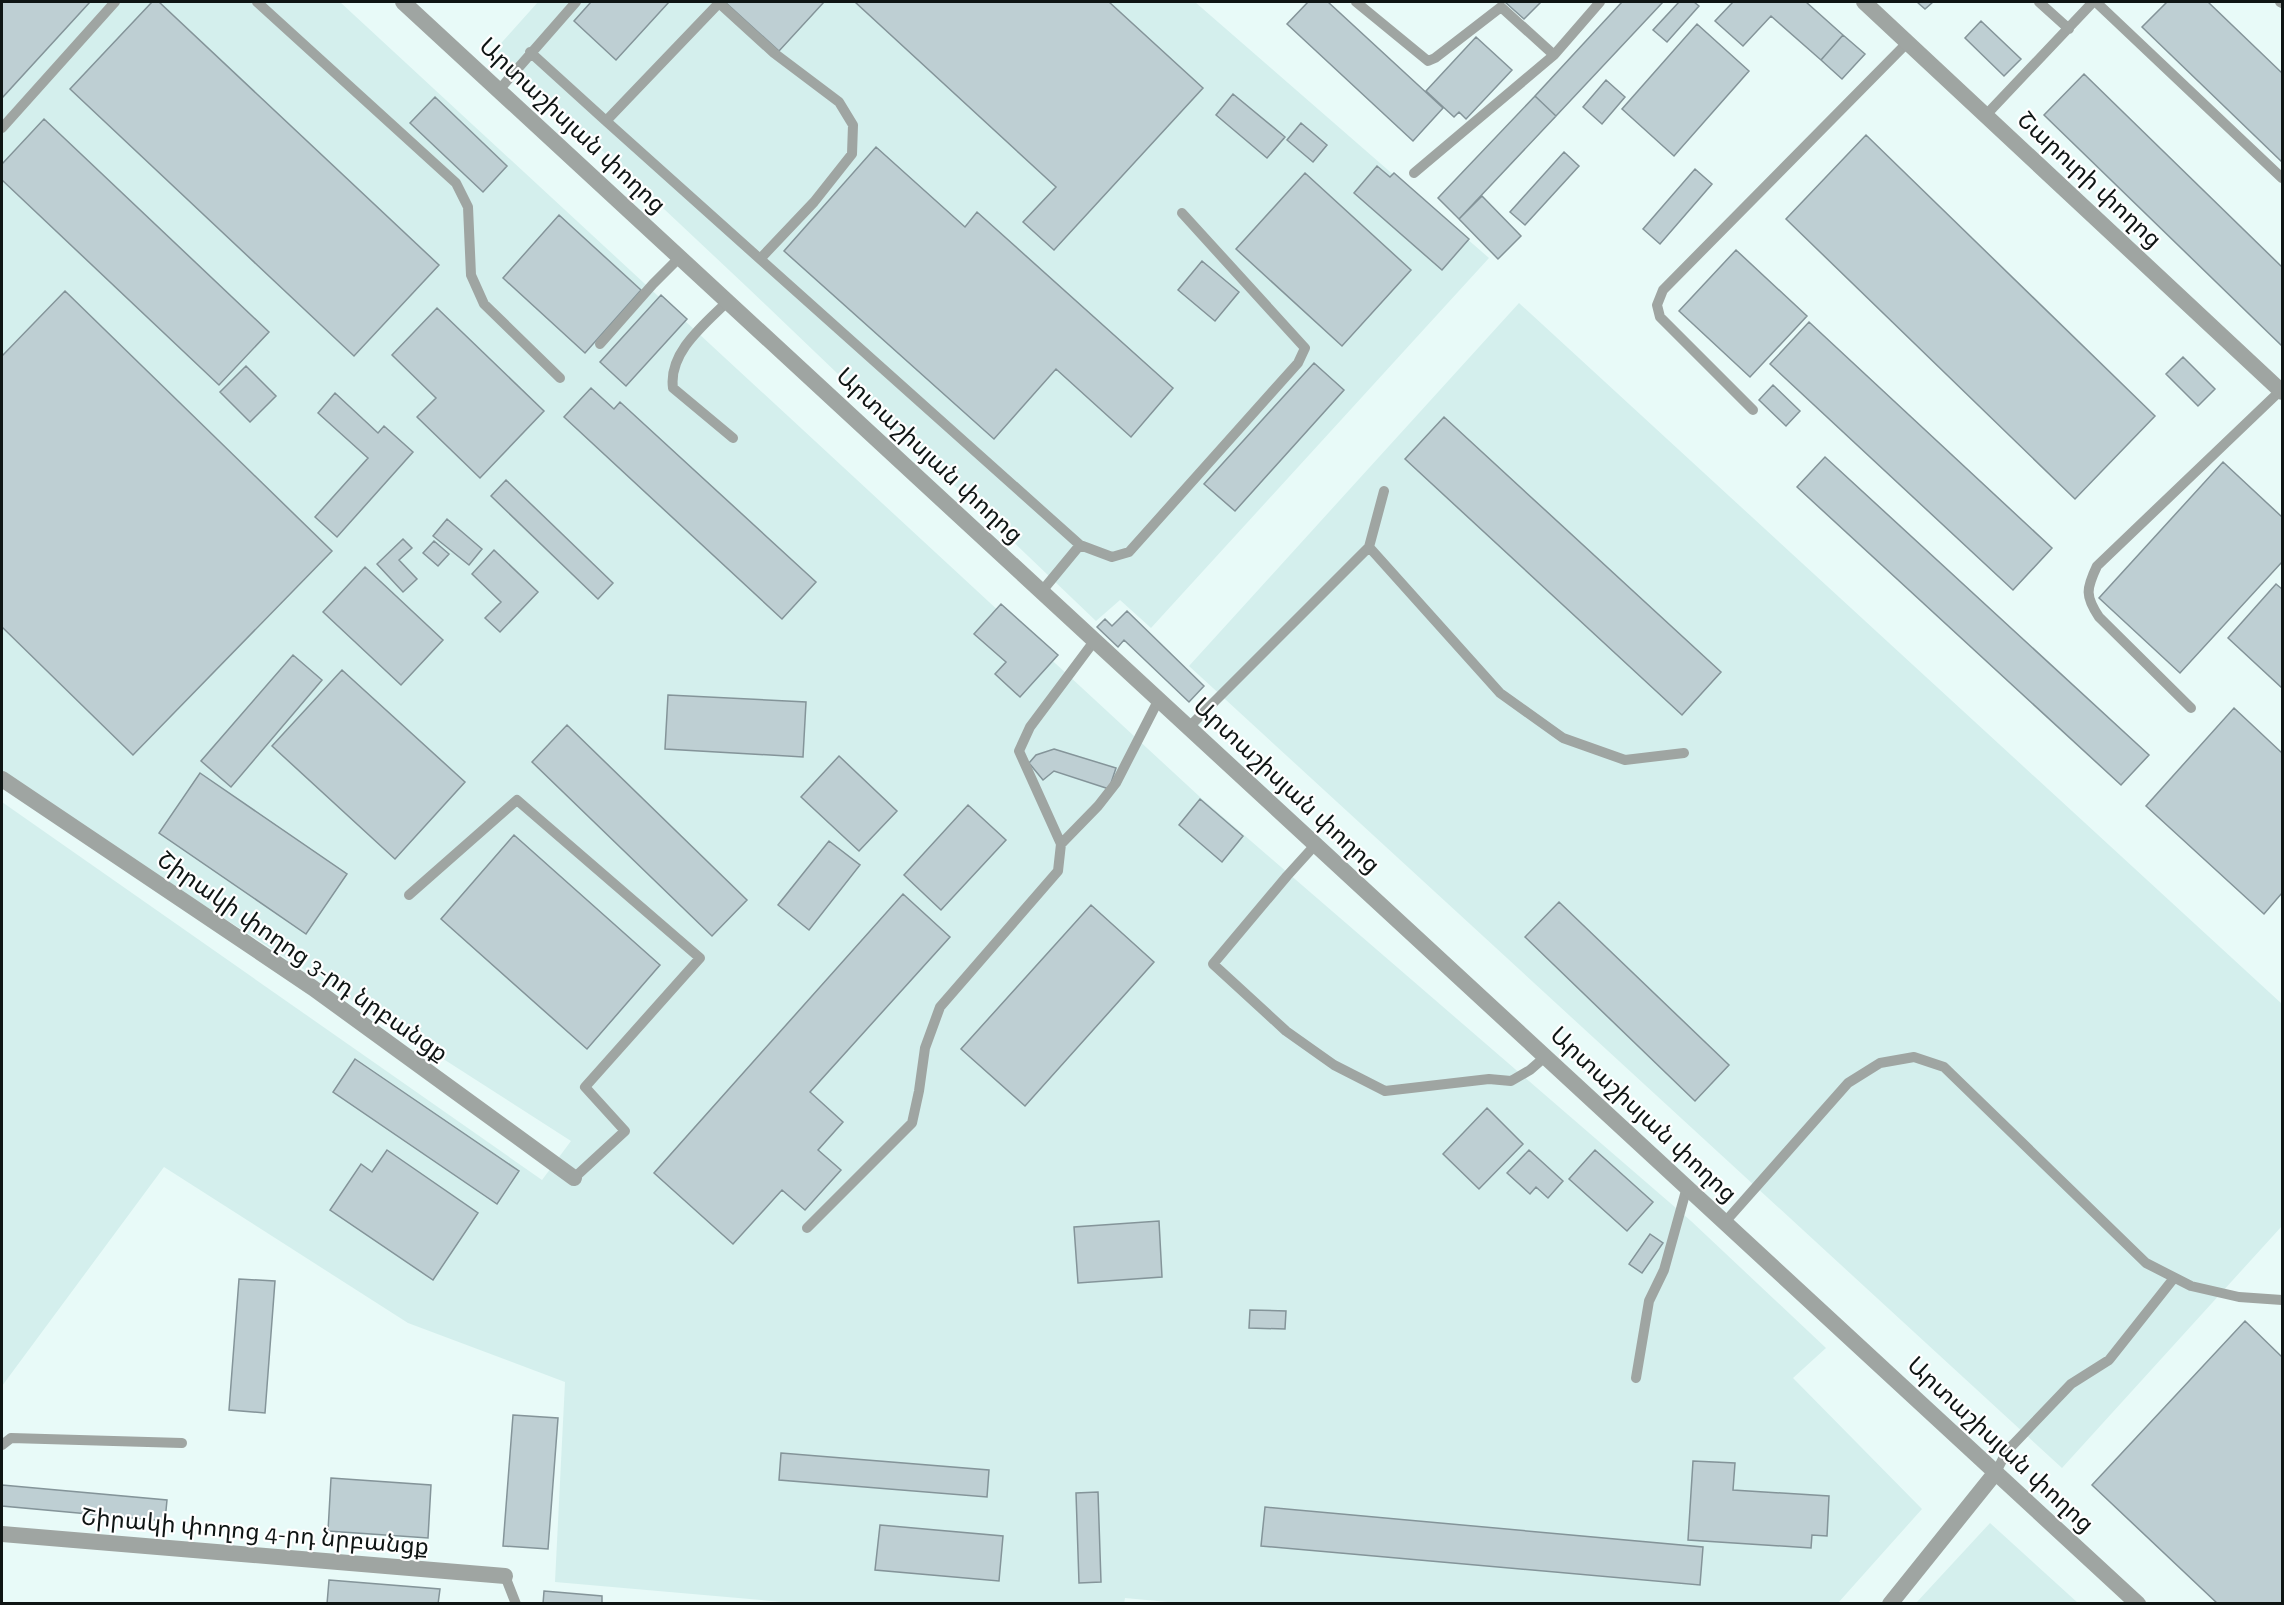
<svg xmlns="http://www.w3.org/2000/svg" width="2284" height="1605" font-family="'Zilla Slab','Noto Sans Armenian',serif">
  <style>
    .built { fill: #d4efed }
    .building { fill: #becfd3; stroke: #849499; stroke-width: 1.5 }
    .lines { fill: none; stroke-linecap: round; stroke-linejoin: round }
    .service { stroke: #9fa5a2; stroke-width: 10 }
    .minor { stroke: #9fa5a2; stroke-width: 16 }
    .labels { text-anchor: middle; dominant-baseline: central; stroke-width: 4.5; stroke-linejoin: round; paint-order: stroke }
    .street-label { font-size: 24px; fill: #0f1514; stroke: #fff }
  </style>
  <rect width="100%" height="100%" fill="#e8faf8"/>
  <!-- built -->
  <path class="built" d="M2 2H340L1200 797 1691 1221 1826 1348 1793 1378 1922 1509 1838 1603 1189 1604 1125 1598 1124 1604H806L555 1582 565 1382 408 1323 164 1167 2 1386V802L542 1180 571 1141 107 843 2 772Z
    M538 2H1195L1489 258 1151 628 1120 600 1096 621 747 287 495 50Z
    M1519 303 2282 1004V1226L2062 1468 1189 666Z
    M1990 1523 2078 1603H1916Z"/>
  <!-- building -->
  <path class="building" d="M2 2H90L2 98Z
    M152 2H159L439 265 354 356 70 89Z
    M591 2H669L616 60 574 21Z
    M725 2H824L779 51Z
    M855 2H1109L1203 88 1054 250 1023 222 1056 187Z
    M1308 2H1328L1443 108 1413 141 1287 24Z
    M1505 2H1541L1524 19Z
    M1622 2H1663L1556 116 1535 96Z
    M1679 2H1694L1699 6 1667 42 1653 30Z
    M1733 2H1806L1843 35 1821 60 1771 16 1743 46 1715 21Z
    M1917 2H1933L1925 9Z
    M2167 2H2208L2282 73V162L2142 27Z
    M1981 21 2021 59 2004 76 1965 38Z
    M1697 24 1749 71 1674 156 1622 109Z
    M1843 35 1865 54 1842 79 1821 60Z
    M1476 37 1512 70 1466 119 1459 112 1454 117 1426 91Z
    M2084 74 2282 267V346L2044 115Z
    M1606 80 1625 97 1602 124 1583 107Z
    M1233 94 1285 137 1267 158 1216 115Z
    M1535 96 1556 116 1459 219 1438 198Z
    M435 97 507 166 483 192 410 123Z
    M44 119 269 332 219 385 2 180V164Z
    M1301 123 1327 145 1313 162 1287 140Z
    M1866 135 2155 416 2075 499 1786 219Z
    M876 147 965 227 977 212 1173 388 1131 437 1056 369 994 439 784 251Z
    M1564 152 1579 166 1525 225 1510 212Z
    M1377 166 1390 177 1394 173 1469 239 1442 270 1354 193Z
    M1695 169 1712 184 1660 244 1643 229Z
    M1305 173 1411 270 1342 346 1236 249Z
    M1482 196 1521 236 1498 259 1459 219Z
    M559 215 641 290 585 353 503 278Z
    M1736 250 1807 316 1750 377 1679 311Z
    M1202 261 1239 292 1215 321 1178 290Z
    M65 291 332 551 133 755 2 627V356Z
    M661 295 687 319 626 386 600 362Z
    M437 308 544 411 480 478 417 417 436 398 392 355Z
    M1809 322 2052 548 2013 590 1770 364Z
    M2183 357 2215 389 2198 406 2166 374Z
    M1314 363 1344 390 1235 511 1204 484Z
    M246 366 276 396 250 422 220 392Z
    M1773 385 1800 411 1786 426 1759 400Z
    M591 388 614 409 620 402 816 582 782 619 564 417Z
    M335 393 378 433 384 426 413 452 337 537 315 517 368 458 318 413Z
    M1444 417 1721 672 1682 715 1405 459Z
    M1825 457 2149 755 2121 785 1797 487Z
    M2223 462 2282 517V562L2180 673 2099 598Z
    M506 480 613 583 598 599 491 496Z
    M447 519 482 549 469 565 433 536Z
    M403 539 412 548 399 560 417 579 403 592 377 564Z
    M434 541 449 554 438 566 423 553Z
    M494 550 538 592 500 632 485 618 501 602 472 574Z
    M365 567 443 640 401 685 323 612Z
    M2276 584 2282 589V688L2228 638Z
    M1001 604 1058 655 1020 697 995 674 1006 662 974 634Z
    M1127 611 1204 686 1189 702 1124 640 1118 647 1097 627 1105 619 1112 626Z
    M293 655 322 680 231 787 201 761Z
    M342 670 465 782 395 859 272 746Z
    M668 695 806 702 803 757 665 749Z
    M2234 708 2282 753V893L2264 914 2146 806Z
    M567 725 747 900 712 936 532 762Z
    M1054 749 1116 768 1109 789 1054 771 1043 780 1029 763 1036 755Z
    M839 756 897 811 859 851 801 797Z
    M200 773 347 874 306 934 159 833Z
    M1200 799 1243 836 1222 862 1179 825Z
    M968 805 1006 840 941 910 904 875Z
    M514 835 660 965 587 1049 441 919Z
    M829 841 860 865 809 930 778 905Z
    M903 894 950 937 810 1092 843 1122 818 1150 841 1170 805 1210 782 1190 733 1244 654 1173Z
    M1559 902 1729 1065 1695 1101 1525 937Z
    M1091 905 1154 962 1025 1106 961 1049Z
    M355 1059 519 1171 497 1204 333 1092Z
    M1487 1108 1523 1144 1479 1189 1443 1154Z
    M387 1150 478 1213 433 1280 330 1210 361 1164 372 1172Z
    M1529 1150 1563 1181 1548 1198 1536 1187 1530 1194 1507 1173Z
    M1595 1150 1653 1202 1627 1231 1569 1179Z
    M1159 1221 1162 1277 1078 1283 1074 1227Z
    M1650 1234 1663 1243 1642 1273 1629 1264Z
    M239 1279 275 1281 265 1413 229 1410Z
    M1250 1310 1286 1311 1285 1329 1249 1328Z
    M2245 1321 2282 1357V1604H2218L2092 1485Z
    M513 1415 558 1418 548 1549 503 1546Z
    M781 1453 989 1470 987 1497 779 1480Z
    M1693 1461 1735 1463 1733 1490 1829 1496 1827 1536 1812 1535 1811 1548 1688 1540Z
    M331 1478 431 1485 428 1538 328 1531Z
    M2 1485 167 1500 165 1521 2 1506Z
    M1098 1492 1101 1582 1079 1583 1076 1493Z
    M1265 1507 1703 1547 1700 1585 1261 1546Z
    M880 1525 1003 1536 999 1581 875 1570Z
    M329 1580 440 1589 438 1604H327Z
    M544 1591 602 1596V1604H543Z"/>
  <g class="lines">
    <!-- service -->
    <path class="service" d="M257 2 456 183 468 207 471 275 484 304 560 378
      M718 2 774 53 839 102 853 125 852 154 814 202 760 259 1080 545 1112 557 1129 552 1298 363 1305 348 1182 213
      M1356 2 1428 61 1435 58 1501 7 1554 55
      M2039 2 2069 29
      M2096 2 2282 178
      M2280 2 2282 3
      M719 3 606 121 760 259
      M530 52 606 121
      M499 90 576 2
      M1986 115 2093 2
      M2 128 115 2
      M1414 173 1554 55 1600 2
      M728 301C706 323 668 352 673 388L733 438
      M600 344 653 284 680 257
      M1753 410 1660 317 1657 305 1663 290 1908 42
      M1369 547 1500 693 1563 738 1625 760 1684 753
      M1042 591 1080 545
      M2191 708 2099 617C2085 596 2086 589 2097 566L2281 390
      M1189 727 1369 547 1384 491
      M1061 844 1098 806 1116 783 1159 699
      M1316 844 1287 876 1213 964 1286 1031 1334 1065 1385 1091 1489 1079 1511 1081 1530 1070 1546 1056
      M409 895 517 800 700 958 585 1087 625 1131 574 1178
      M1725 1222 1848 1083 1880 1063 1914 1057 1944 1067 2146 1263 2191 1286 2239 1297 2282 1300
      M807 1228 912 1123 919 1091 925 1048 940 1007 1058 871 1061 844 1019 751 1030 727 1095 640
      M1636 1378 1649 1301 1664 1270 1687 1187
      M2 1445 11 1438 182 1443
      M1996 1472 2007 1451 2071 1384 2109 1360 2174 1278
      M505 1576 516 1604"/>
    <!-- minor -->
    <path class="minor" d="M403 2 2138 1604
      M1864 2 2282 392
      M2 779 313 988 574 1178
      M2 1534 505 1576
      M1890 1604 1996 1472"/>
  </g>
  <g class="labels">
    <!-- street labels -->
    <g class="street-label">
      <text transform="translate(573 125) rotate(43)">Արտաշիսյան փողոց</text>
      <text transform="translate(2090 179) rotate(43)">Շարուրի փողոց</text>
      <text transform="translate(930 455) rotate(43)">Արտաշիսյան փողոց</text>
      <text transform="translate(1287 785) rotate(43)">Արտաշիսյան փողոց</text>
      <text transform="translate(303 956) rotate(35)">Շիրակի փողոց 3-րդ նրբանցք</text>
      <text transform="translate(1644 1114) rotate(43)">Արտաշիսյան փողոց</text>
      <text transform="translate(2001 1444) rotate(43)">Արտաշիսյան փողոց</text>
      <text transform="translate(255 1531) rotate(5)">Շիրակի փողոց 4-րդ նրբանցք</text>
    </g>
  </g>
  <!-- border -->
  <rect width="2284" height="1605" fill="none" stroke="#0f1514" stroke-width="6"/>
</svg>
